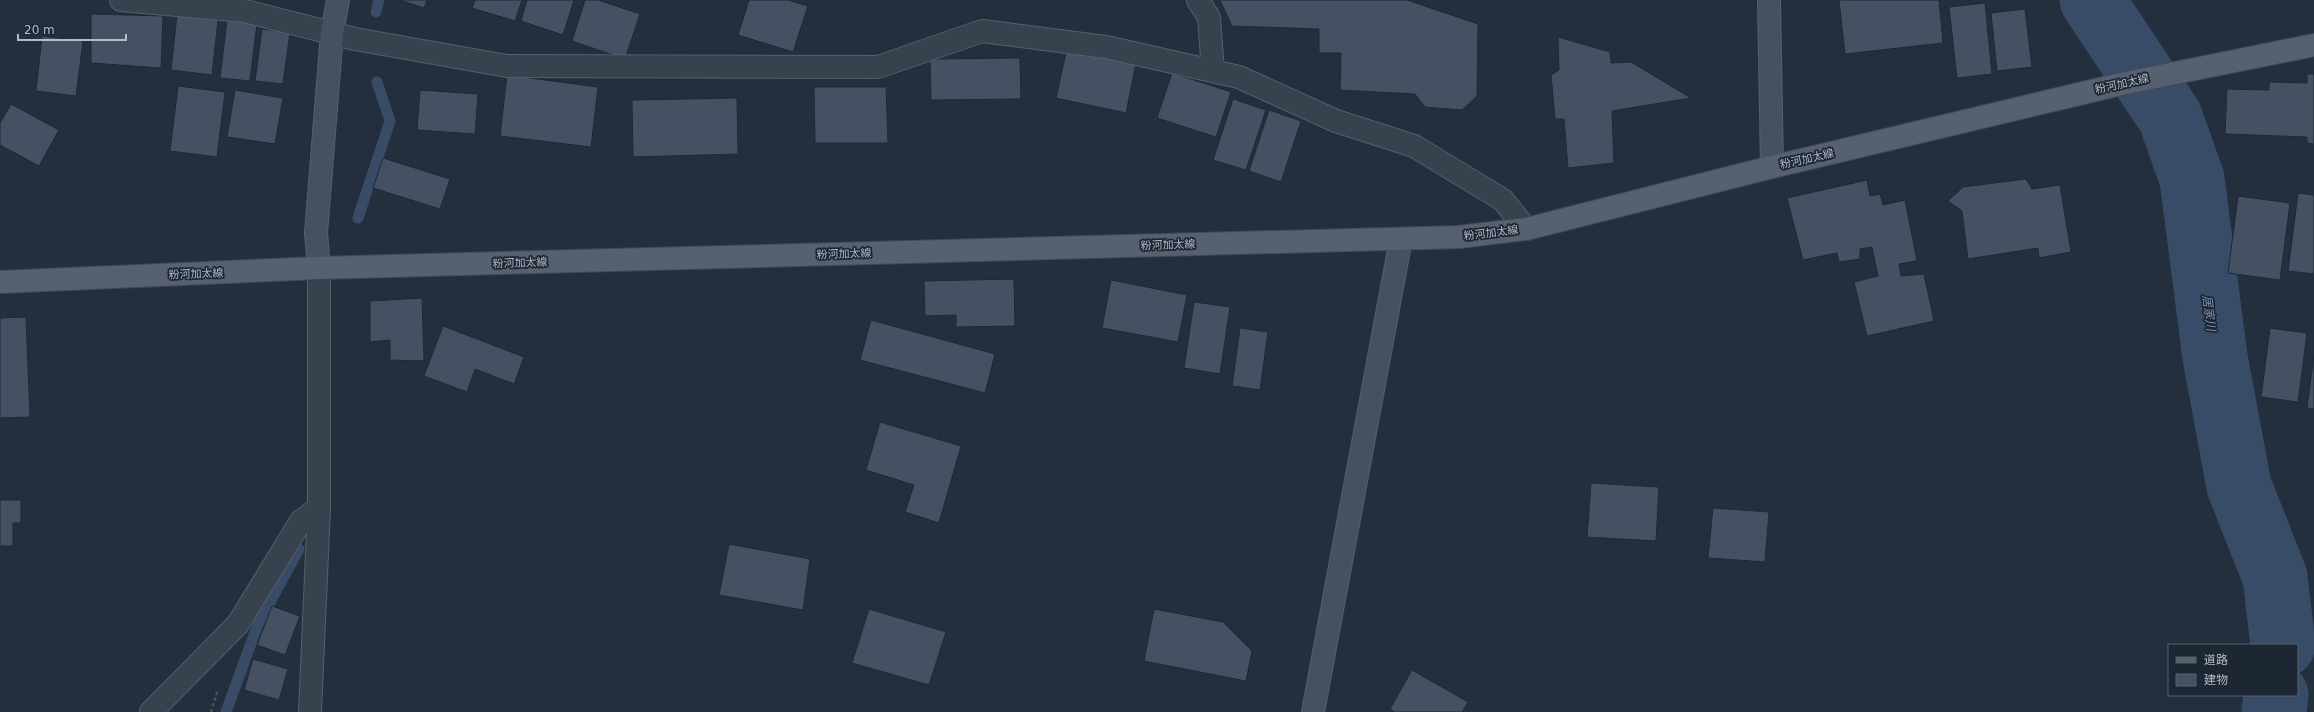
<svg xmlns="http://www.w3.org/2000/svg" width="2314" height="712" font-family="'DejaVu Sans','Noto Sans JP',sans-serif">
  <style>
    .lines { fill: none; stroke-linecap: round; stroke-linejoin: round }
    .stream { stroke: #394c67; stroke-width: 11 }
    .river { stroke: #394c67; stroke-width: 65 }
    .building { fill: #455162; stroke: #1f2835 }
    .street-casing { stroke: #565f6c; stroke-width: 24 }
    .secondary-casing { stroke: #565f6c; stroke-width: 24 }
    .primary-casing { stroke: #414a57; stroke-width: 24 }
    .path { stroke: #44595c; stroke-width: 2.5; stroke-dasharray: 3 3; stroke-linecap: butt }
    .street { stroke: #38414e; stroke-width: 22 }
    .secondary { stroke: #465061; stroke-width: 22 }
    .primary { stroke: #56606e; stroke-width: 22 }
    .labels { text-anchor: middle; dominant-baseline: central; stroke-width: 3.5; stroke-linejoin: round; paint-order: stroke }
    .street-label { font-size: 11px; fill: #b4bcc9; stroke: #1d2633 }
    .water-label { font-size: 12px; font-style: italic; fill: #7c92b1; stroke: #1d2633 }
  </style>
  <rect width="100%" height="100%" fill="#242f3e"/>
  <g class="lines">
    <!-- stream -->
    <path class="stream" d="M376 12 379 0
      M358 218 390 121 377 82
      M226 712 258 624 299 549"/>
    <!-- river -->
    <path class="river" d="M2092 0 2170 117 2192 179 2215 357 2239 486 2275 577 2283 645
      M2274 712 2276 695"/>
  </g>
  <!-- building -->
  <path class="building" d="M399 0H427L424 8Z
    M475 0H522L515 21 472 8Z
    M527 0H574L563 35 521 21Z
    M585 0H598L640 14 625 59 572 41Z
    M749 0H788L808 6 793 52 738 35Z
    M1220 0H1407L1478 24 1477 96 1462 110 1425 107 1415 94 1340 90 1341 53H1319V29L1232 26Z
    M1839 0H1939L1943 43 1845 54Z
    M1985 3 1992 74 1957 78 1949 7Z
    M2025 9 2032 67 1997 71 1991 13Z
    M91 14 163 16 161 68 91 63Z
    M177 15 218 20 212 75 171 70Z
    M227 20 257 23 250 81 220 78Z
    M262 29 290 32 283 84 255 81Z
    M42 36 83 41 76 96 36 91Z
    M1558 37 1610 52 1611 63 1631 62 1691 98 1612 111 1614 163 1568 168 1564 119H1555L1551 75 1559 70Z
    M1067 48 1136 63 1126 113 1056 98Z
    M1020 58 1021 99 931 100 930 59Z
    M1172 73 1231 92 1216 137 1157 118Z
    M2307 74H2314V144L2307 143V137L2225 134 2227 89 2269 90V82L2307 83Z
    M507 75 598 87 591 147 500 136Z
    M178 86 225 92 217 157 170 151Z
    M814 87H886L888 143H815Z
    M235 90 283 98 275 144 227 137Z
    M420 90 478 94 475 134 417 130Z
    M737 98 738 154 633 157 632 100Z
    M1233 99 1266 110 1246 170 1213 160Z
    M11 104 59 130 39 166 0 145V123Z
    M1269 110 1301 121 1281 182 1249 171Z
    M383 158 450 179 440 209 373 188Z
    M2026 179 2032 189 2060 185 2071 252 2039 258 2038 248 1968 259 1962 211 1948 201 1963 187Z
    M1867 180 1870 196 1880 194 1883 205 1905 200 1917 261 1899 264 1901 276 1924 274 1934 321 1867 336 1854 282 1878 276 1872 247 1860 249V259L1839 262 1837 253 1803 260 1787 198Z
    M2298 193 2314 195V274L2288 271Z
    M2238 196 2290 203 2280 280 2228 273Z
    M1014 279 1015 326 956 327V315L925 316 924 281Z
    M1111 280 1187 295 1178 342 1102 328Z
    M422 298 424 361 390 360V340L370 342V301Z
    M1194 302 1230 307 1220 374 1184 368Z
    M26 317 30 417 0 418V318Z
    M871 320 995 354 985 393 860 360Z
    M443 326 524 357 514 384 475 369 467 392 424 376Z
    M1240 328 1268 332 1260 390 1232 386Z
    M2270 328 2307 333 2298 402 2261 397Z
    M2314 355V409L2307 408Z
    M880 422 961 446 939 523 905 512 914 485 866 470Z
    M1591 483 1659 487 1656 541 1587 537Z
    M0 500H21V523H13V546H0Z
    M1713 508 1769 512 1765 562 1708 558Z
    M729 544 810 559 803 610 719 595Z
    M272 606 300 616 285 655 257 645Z
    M869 609 946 632 929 685 852 663Z
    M1154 609 1223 622 1252 651 1246 681 1144 661Z
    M253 659 288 669 279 700 244 690Z
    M1412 670 1468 702 1462 712H1395L1390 709Z"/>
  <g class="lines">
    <!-- street casing -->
    <g class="street-casing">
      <path id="street" d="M121 0 245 11 355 39 507 66 878 67 982 31 1106 47 1239 77 1336 121 1414 146 1503 200 1526 229
        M1198 0 1209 18 1213 71
        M151 712 238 624 301 521 319 508
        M310 712 319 508V268"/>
    </g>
    <!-- secondary casing -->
    <g class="secondary-casing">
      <path id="secondary" d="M1769 0 1772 167
        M319 268 316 233 332 33 338 0
        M1313 712 1401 239"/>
    </g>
    <!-- primary casing -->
    <g class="primary-casing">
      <path id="primary" d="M0 282 319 268 1459 237 1526 229 1772 167 2121 84 2314 45"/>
    </g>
    <!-- path -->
    <path class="path" d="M211 712 218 689"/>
    <!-- street -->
    <use href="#street" class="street"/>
    <!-- secondary -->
    <use href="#secondary" class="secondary"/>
    <!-- primary -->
    <use href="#primary" class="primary"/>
  </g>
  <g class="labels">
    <!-- street labels -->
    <g class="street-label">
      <text transform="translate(2122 84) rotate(-13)">粉河加太線</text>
      <text transform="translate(1807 159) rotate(-13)">粉河加太線</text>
      <text transform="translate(1491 233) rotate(-7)">粉河加太線</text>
      <text transform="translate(1168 245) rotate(-2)">粉河加太線</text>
      <text transform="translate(844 254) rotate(-2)">粉河加太線</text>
      <text transform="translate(520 263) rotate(-2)">粉河加太線</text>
      <text transform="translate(196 274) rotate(-2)">粉河加太線</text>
    </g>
    <!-- water labels -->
    <g class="water-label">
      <text transform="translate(2209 313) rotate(83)">居家川</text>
    </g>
  </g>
  <!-- legend -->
  <rect x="2168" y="644" width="130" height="52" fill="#1d2633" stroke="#59626f"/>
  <rect x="2176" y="657" width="20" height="6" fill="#56606e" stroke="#59626f"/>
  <text x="2204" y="664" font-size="12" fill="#b4bcc9">道路</text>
  <rect x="2176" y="674" width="20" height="12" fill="#455162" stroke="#59626f"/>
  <text x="2204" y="684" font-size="12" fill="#b4bcc9">建物</text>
  <!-- scale -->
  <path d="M18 34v6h108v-6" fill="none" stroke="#b4bcc9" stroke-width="2"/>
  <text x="24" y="34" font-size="12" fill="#b4bcc9" stroke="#1d2633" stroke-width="3" paint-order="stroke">20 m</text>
</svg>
